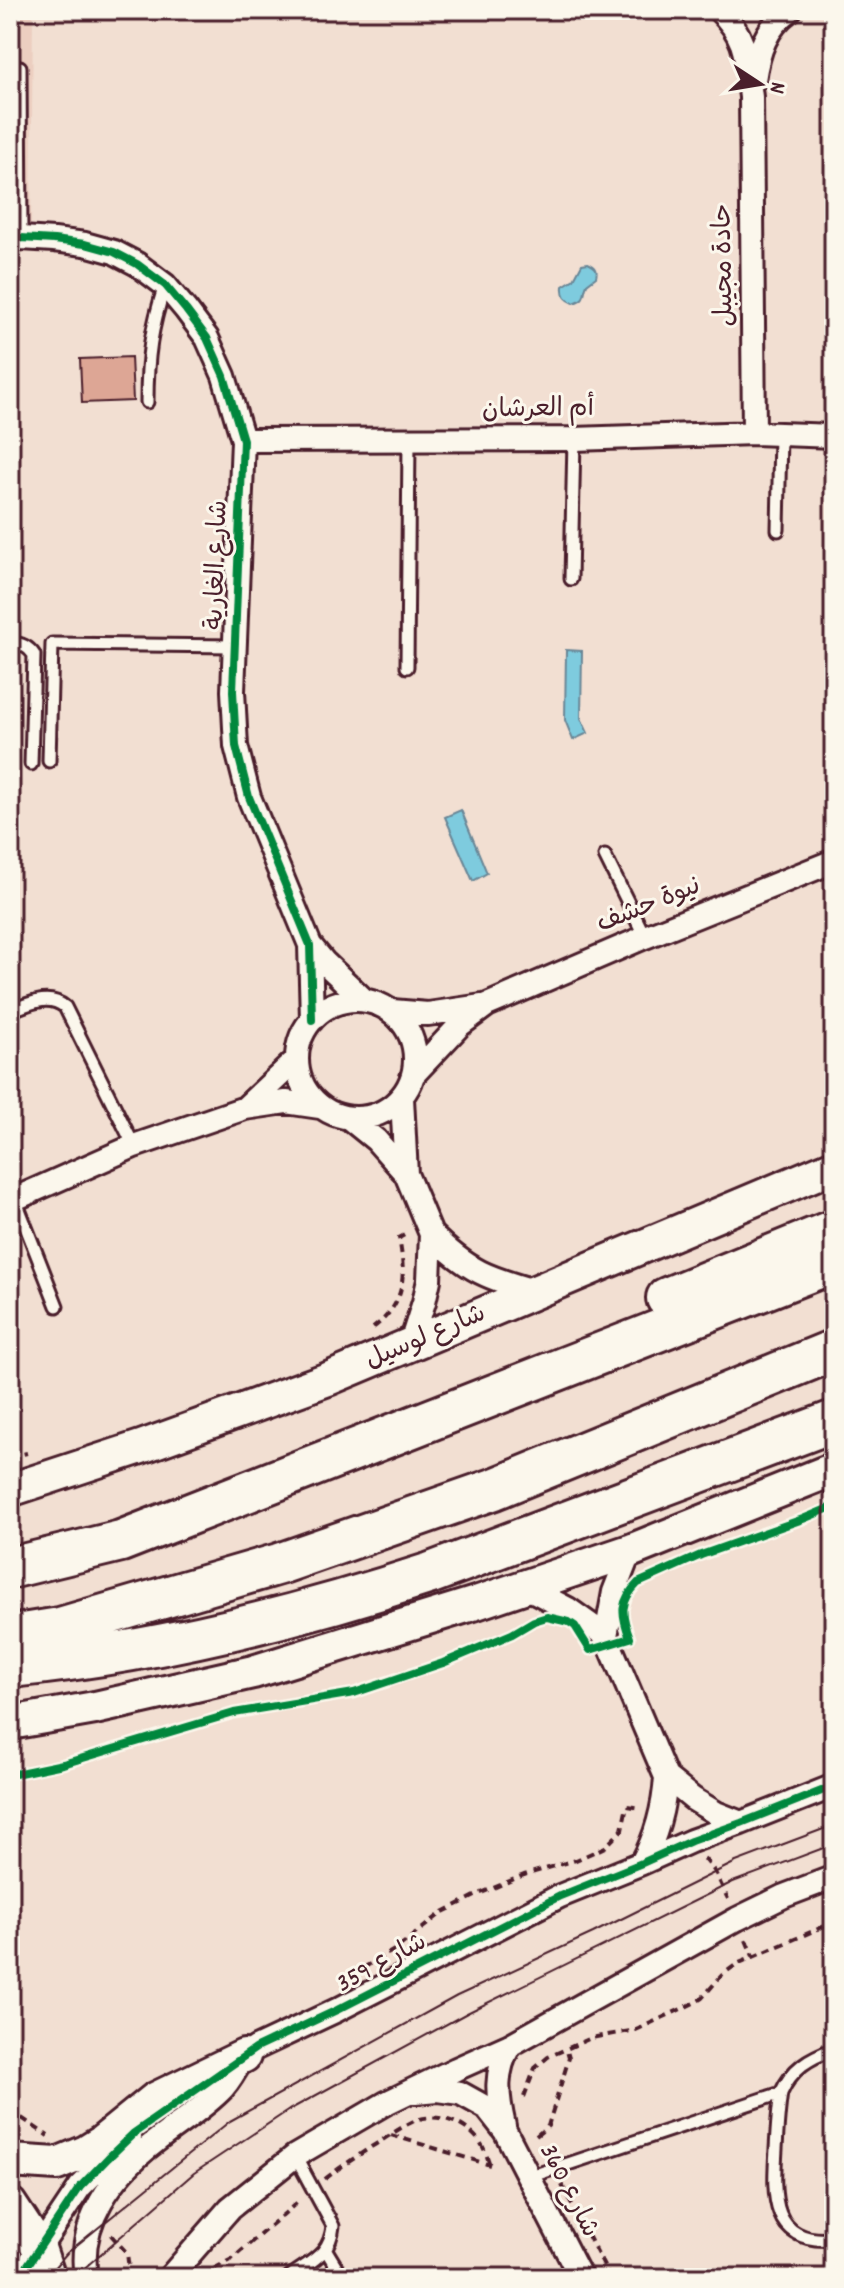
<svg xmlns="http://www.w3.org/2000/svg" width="844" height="2288" font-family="Dekko,'Playpen Sans Arabic',sans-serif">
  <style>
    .built { fill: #eccec0 }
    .water { fill: #7ecbde; stroke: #698696; stroke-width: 2 }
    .building { fill: #dda695; stroke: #4a1f2b; stroke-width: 2 }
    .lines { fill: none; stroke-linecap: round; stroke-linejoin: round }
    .lane-casing { stroke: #4a1f2b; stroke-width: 17 }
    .street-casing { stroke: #4a1f2b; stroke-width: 28 }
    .secondary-casing { stroke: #4a1f2b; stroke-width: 38 }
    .highway-casing { stroke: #4a1f2b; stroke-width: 46 }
    .path { stroke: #4a1f2b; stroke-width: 4; stroke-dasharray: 8 6; stroke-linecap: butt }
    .lane { stroke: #fbf7ec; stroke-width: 11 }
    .street { stroke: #fbf7ec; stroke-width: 22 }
    .secondary { stroke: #fbf7ec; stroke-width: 32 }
    .highway { stroke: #fbf7ec; stroke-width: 40 }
    .tram { stroke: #4a1f2b; stroke-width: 2 }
    .cycleway-casing { stroke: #fbf7ec; stroke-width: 13 }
    .cycleway { stroke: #00873e; stroke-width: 8 }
    .labels { text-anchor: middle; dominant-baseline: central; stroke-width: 6; stroke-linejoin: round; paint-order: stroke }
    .street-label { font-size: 26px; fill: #4a1f2b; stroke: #fbf7ec }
  </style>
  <rect width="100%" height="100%" fill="#f2dfd2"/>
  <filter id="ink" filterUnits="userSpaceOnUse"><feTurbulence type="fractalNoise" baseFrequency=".0125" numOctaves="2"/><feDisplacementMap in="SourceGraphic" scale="16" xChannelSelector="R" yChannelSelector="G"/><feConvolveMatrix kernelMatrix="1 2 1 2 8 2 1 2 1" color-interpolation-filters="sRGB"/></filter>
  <g filter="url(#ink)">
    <!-- built -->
    <path class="built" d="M10 10H33L31 227 10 230Z"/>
    <!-- water -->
    <path class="water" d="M588 263C596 267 598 269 596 277L587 284C582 295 588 298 574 303 565 300 562 295 563 286L574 279 582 264Z
      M566 650 582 651 581 718 588 733 573 740 565 720Z
      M461 810 487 873 473 881 445 817Z"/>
    <!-- building -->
    <path class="building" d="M131 357 133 401 82 403 80 359Z"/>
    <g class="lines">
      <!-- lane casing -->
      <g class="lane-casing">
        <path id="lane" d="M20 67 21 238
          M147 402C147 356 151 329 165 285
          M778 530 780 435
          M571 579 574 439
          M10 643C21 643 28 646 34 655L31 764
          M407 667 409 439
          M49 761 52 644 235 646
          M605 856 645 937
          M10 1011C29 1004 48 993 65 1007L134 1146
          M15 1199 57 1306
          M834 2049C809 2058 792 2068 781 2093 778 2112 777 2130 776 2149 773 2195 770 2245 834 2239
          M529 2177 781 2093
          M326 2250 343 2278
          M288 2278C310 2261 330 2256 333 2226L295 2156"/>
      </g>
      <!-- street casing -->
      <g class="street-casing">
        <path id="street" d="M719 10C748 38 746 60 751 97L754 433
          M754 80C758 52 766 27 790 10
          M10 240 21 238 54 240 85 244 114 252 137 264 165 285 186 310 207 338 224 376 243 440 233 691 236 746 249 797 310 945 312 1020
          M243 440 574 439 754 433 834 436
          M310 945 324 962 364 1000
          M297 1059a59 59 0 1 1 118 0a59 59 0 1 1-118 0Z
          M392 1011 428 1014 482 1006
          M414 1074 460 1025 487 1005 645 937 834 861
          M402 1098 406 1174
          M246 1107 297 1059
          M350 1119 376 1140 406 1174 431 1234 429 1280 424 1302 410 1346
          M10 1201 134 1146 245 1108 286 1102 320 1107
          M431 1234C469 1272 488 1278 538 1292
          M526 1587 568 1609 606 1636 666 1777 693 1799 716 1813 741 1823
          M606 1636 614 1592 630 1551
          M642 1863C657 1835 664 1809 666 1777
          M233 2063 256 2048 337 2010 560 1896 642 1863 691 1841 741 1823 834 1786
          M416 2092 438 2090 460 2093 487 2108 505 2131 581 2278
          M504 2126C497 2096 494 2072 510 2045
          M32 2259 80 2187 130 2137
          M86 2278C77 2222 112 2175 155 2142 177 2124 203 2109 223 2088 231 2079 237 2068 243 2057
          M169 2278 230 2208 295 2156 386 2103 456 2069 510 2045 737 1919 784 1896 834 1877"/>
      </g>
      <!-- secondary casing -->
      <g class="secondary-casing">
        <path id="secondary" d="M10 1490 141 1447 328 1379 834 1166
          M10 1723 95 1708 253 1672 476 1603 630 1551 834 1469
          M10 2161 57 2164 86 2152 102 2142 155 2099 244 2056
          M10 2204 39 2248 49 2278
          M11 2270 28 2278"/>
      </g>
      <!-- highway casing -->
      <g class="highway-casing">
        <path id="highway" d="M667 1298 834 1230
          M10 1568 121 1541 834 1262
          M10 1636 60 1628 279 1564 494 1489 834 1350
          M10 1667C154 1653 294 1618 431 1573L834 1421"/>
      </g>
      <!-- path -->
      <path class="path" d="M373 1328C406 1303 406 1276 399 1238L408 1233
        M10 1457 27 1453
        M704 1858 715 1872 728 1899
        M746 1940 753 1956
        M363 1968 396 1949 443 1912 479 1894 524 1875 576 1860 605 1847 622 1830 627 1806 640 1808
        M524 2097 535 2068 548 2057 591 2038 636 2030 694 2003 702 1998 722 1975 737 1964 834 1922
        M10 2110 48 2136
        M391 2135 490 2165
        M536 2136 548 2126 569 2058 566 2048
        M325 2179C340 2167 355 2158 371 2147 385 2139 399 2128 414 2121 437 2111 466 2123 480 2142 485 2149 487 2157 490 2165
        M562 2185 610 2278
        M111 2235 127 2253 130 2278
        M204 2278 213 2269 232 2259 300 2200"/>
      <!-- lane -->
      <use href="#lane" class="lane"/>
      <!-- street -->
      <use href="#street" class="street"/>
      <!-- secondary -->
      <use href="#secondary" class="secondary"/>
      <!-- highway -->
      <use href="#highway" class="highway"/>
      <!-- tram -->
      <path class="tram" d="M45 2278 67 2253 230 2121 457 1996 593 1933 736 1862 834 1825
        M73 2278 194 2173 289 2110 467 2013 733 1882 834 1844"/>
      <!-- cycleway casing -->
      <g class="cycleway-casing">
        <path id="cycleway" d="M10 240 21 238 54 240 85 244 114 252 137 264 165 285 186 310 207 338 224 376 243 440 233 691 236 746 249 797 310 945 312 1020
          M10 1775 63 1764 234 1713 354 1693 443 1663 512 1634 534 1621 547 1617 569 1622 575 1626 590 1650 630 1638C621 1614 619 1602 638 1583L701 1555 803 1519 834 1506
          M19 2278 80 2187 108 2158 134 2133 256 2048 337 2010 560 1896 642 1863 691 1841 741 1823 834 1786"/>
      </g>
      <!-- cycleway -->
      <use href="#cycleway" class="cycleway"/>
    </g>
  </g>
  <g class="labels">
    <!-- street labels -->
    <g class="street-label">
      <text transform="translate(725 265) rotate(-91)">حادة مجيبل</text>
      <text transform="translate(538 410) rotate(-1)">أم العرشان</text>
      <text transform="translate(218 565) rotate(-88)">شارع الغارية</text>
      <text transform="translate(649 906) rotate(-22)">نيوة حشف</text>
      <text transform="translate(426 1338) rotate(-23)">شارع لوسيل</text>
      <text transform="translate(382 1964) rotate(-28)">شارع 359</text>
      <text transform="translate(568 2191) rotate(63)">شارع 360</text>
    </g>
  </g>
  <!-- margin -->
  <rect width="844" height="2288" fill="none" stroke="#fbf7ec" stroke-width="40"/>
  <rect x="20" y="20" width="804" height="2248" fill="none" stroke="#4a1f2b" stroke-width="3" filter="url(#ink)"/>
  <!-- north arrow -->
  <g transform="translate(760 84) rotate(102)" stroke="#fbf7ec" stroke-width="6" paint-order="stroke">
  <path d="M0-6L14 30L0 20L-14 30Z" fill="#4a1f2b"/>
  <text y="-12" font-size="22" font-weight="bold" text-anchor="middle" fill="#4a1f2b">N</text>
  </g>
</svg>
